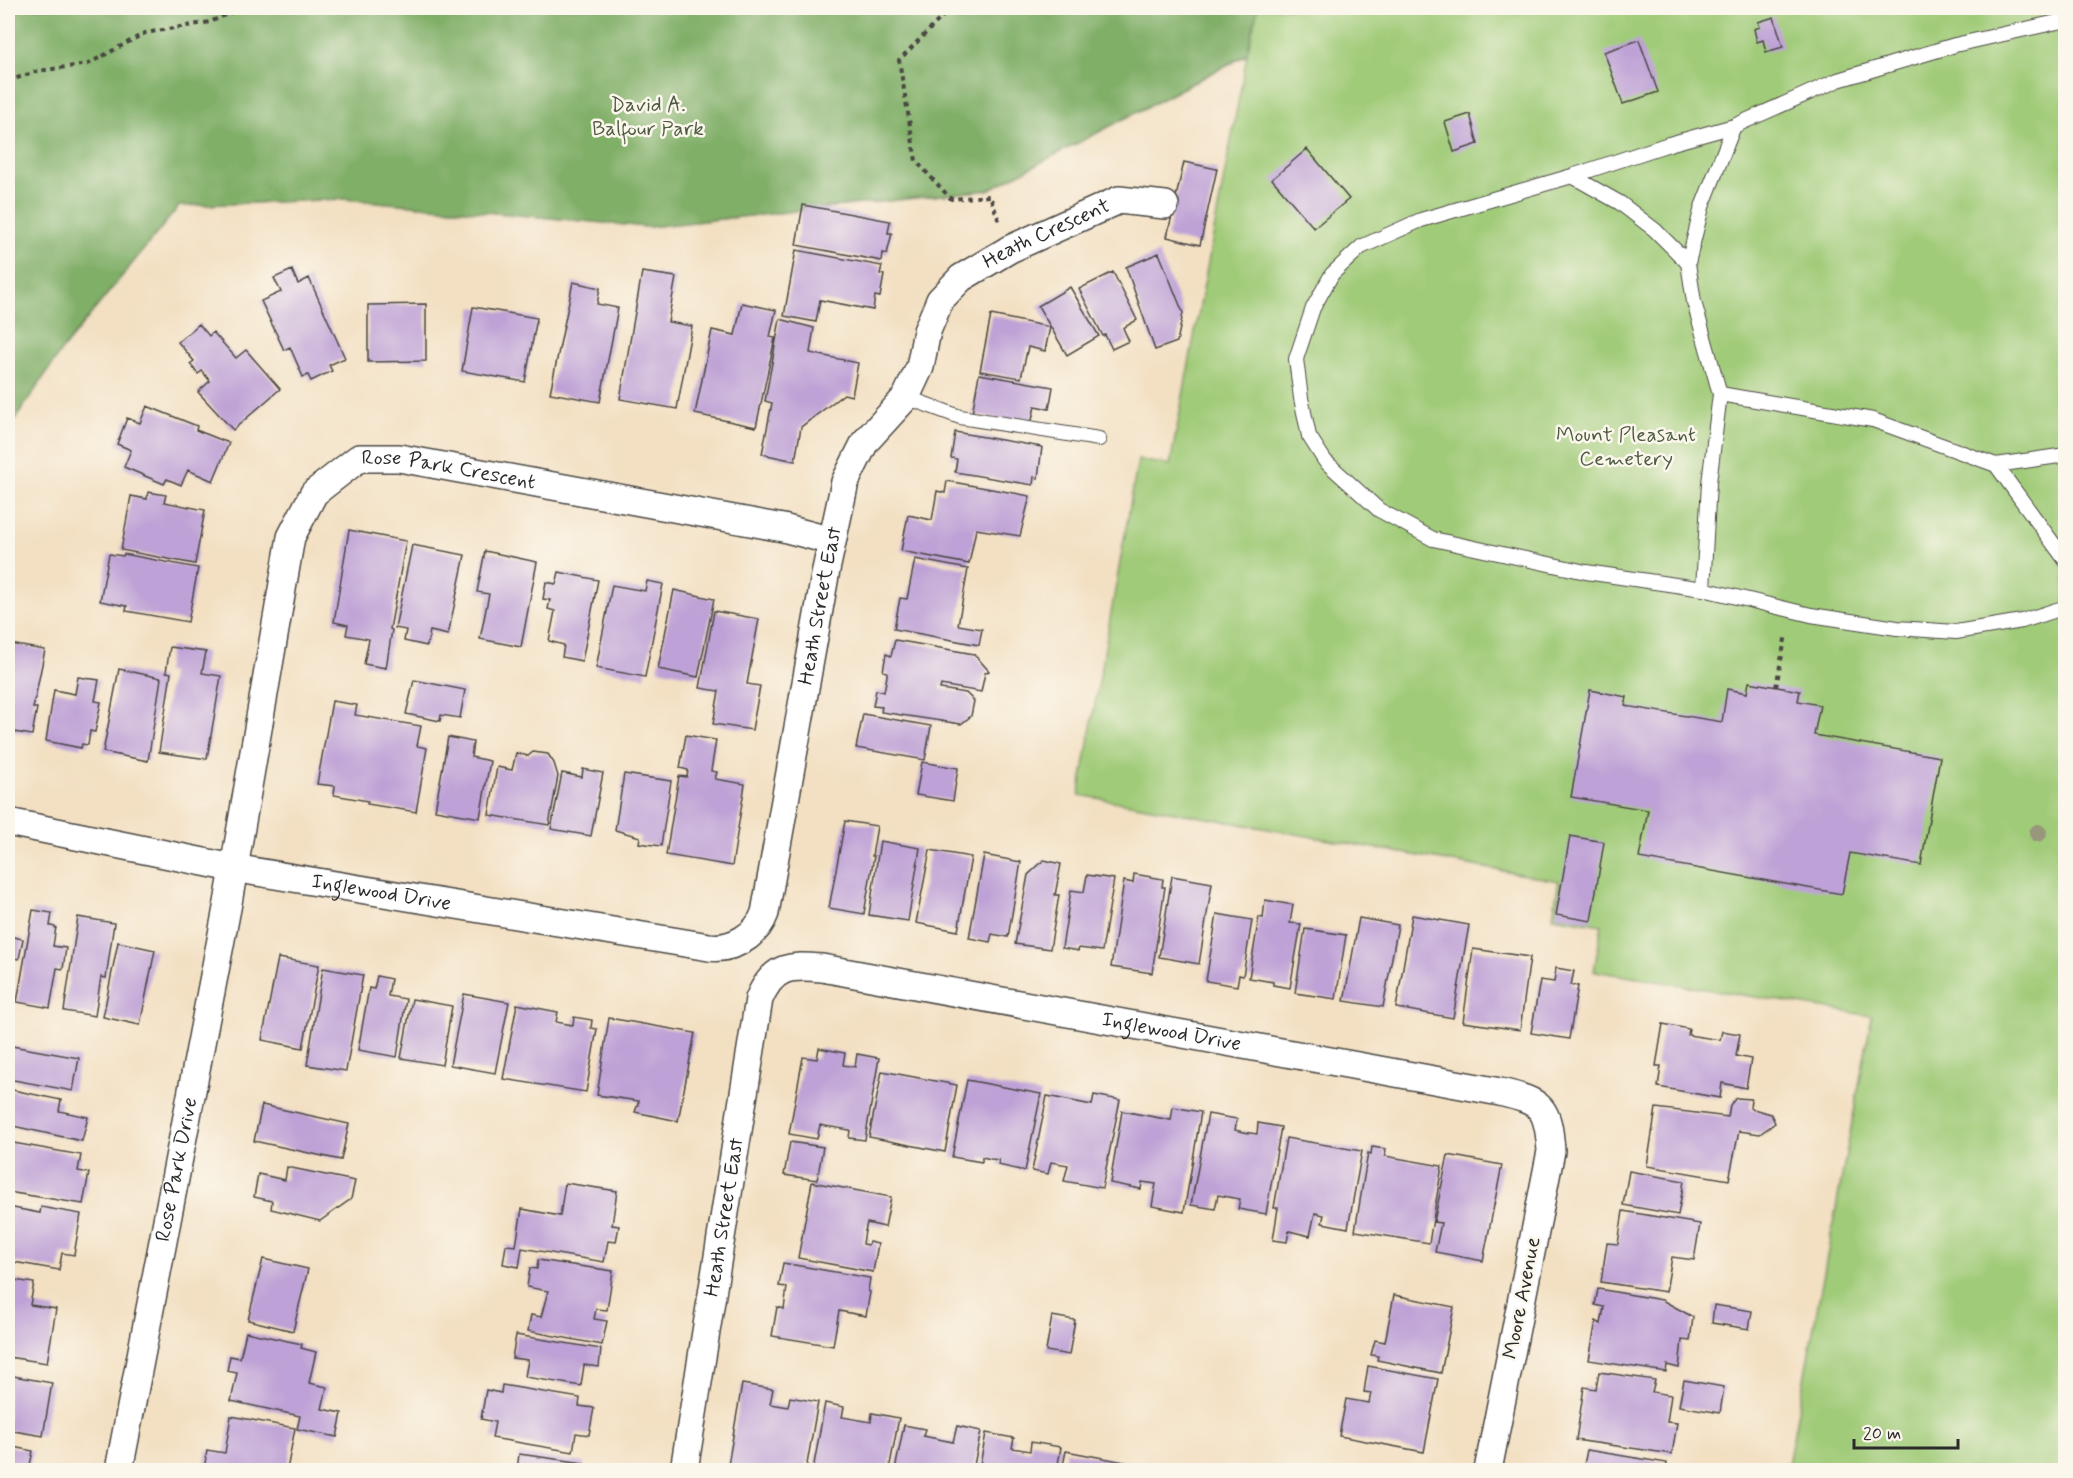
<svg xmlns="http://www.w3.org/2000/svg" width="2073" height="1478" font-family="Mynerve,sans-serif">
  <style>
    .green { fill: #a0cb78; stroke: #667b52; stroke-width: 1.5 }
    .forest { fill: #80af68; stroke: #566d4a; stroke-width: 1.5 }
    .building { fill: #bea1d6 }
    .lines { fill: none; stroke-linecap: round; stroke-linejoin: round }
    .lane-casing { stroke: #494642; stroke-width: 16 }
    .street-casing { stroke: #494642; stroke-width: 30 }
    .path { stroke: #494642; stroke-width: 4; stroke-dasharray: 4.5 4.5; stroke-linecap: butt }
    .lane { stroke: #fff; stroke-width: 14 }
    .street { stroke: #fff; stroke-width: 27 }
    .tree { fill: #98977c }
    .labels { text-anchor: middle; dominant-baseline: central; stroke-width: 5; stroke-linejoin: round; paint-order: stroke }
    .park-label { font-size: 21px; fill: #4e5b42; stroke: #fbf7ec }
    .street-label { font-size: 21px; fill: #2b2b2b; stroke: #fbf7ec }
  </style>
  <rect width="100%" height="100%" fill="#fbf7ec"/>
  <filter id="ink" filterUnits="userSpaceOnUse"><feTurbulence type="fractalNoise" baseFrequency=".0167" numOctaves="2"/><feDisplacementMap in="SourceGraphic" scale="12" xChannelSelector="R" yChannelSelector="G"/><feConvolveMatrix kernelMatrix="1 2 1 2 8 2 1 2 1" color-interpolation-filters="sRGB"/></filter>
  <filter id="wash" filterUnits="userSpaceOnUse"><feTurbulence type="fractalNoise" baseFrequency=".008" numOctaves="4" result="noise"/><feDisplacementMap in="SourceGraphic" scale="24" xChannelSelector="R" yChannelSelector="G"/><feGaussianBlur stdDeviation="1.35" result="paint"/><feColorMatrix in="noise" values="0 0 0 0 0 0 0 0 0 0 0 0 0 0 0 0 0 1.4 0 .05"/><feComposite in="paint" operator="in"/></filter>
  <g filter="url(#wash)">
    <rect width="100%" height="100%" fill="#f3e0c3"/>
    <!-- green -->
    <path class="green" d="M8 8H2065V1470H1787L1872 1016 1594 971 1602 925 1553 917 1559 881 1079 795 1138 460 1170 465 1247 55 988 190 648 227 345 199 179 206 61 351 8 430Z"/>
    <!-- forest -->
    <path class="forest" d="M8 8H1258L1247 54 988 190 648 227 345 199 179 206 61 351 8 430Z"/>
    <g id="blocks">
      <!-- building -->
      <path class="building" d="M1774 17 1783 47 1766 52 1763 40 1757 42 1754 29 1760 27 1758 22Z
        M1639 40 1658 92 1623 104 1604 52Z
        M1470 114 1478 144 1454 152 1445 122Z
        M1307 149 1349 199 1314 228 1272 179Z
        M1184 162 1217 169 1200 245 1167 237Z
        M803 205 890 221 888 233H892L887 254 883 253 882 261 796 245Z
        M796 250 882 266 880 274 884 275 880 297 875 296 873 310 820 300 816 322 784 316Z
        M1159 253 1183 313 1177 342 1155 350 1126 267Z
        M292 270 298 284 309 278 345 358 329 365 332 371 311 381 308 375 303 377 290 347 284 350 261 301 281 292 274 278Z
        M642 272 676 277 668 322 692 326 677 409 620 399Z
        M1113 272 1137 320 1123 328 1129 341 1112 349 1105 335 1103 336 1079 289Z
        M573 282 600 288 597 304 618 308 600 402 550 393Z
        M1070 287 1099 336 1067 355 1038 306Z
        M742 303 776 310 770 337 775 338 756 427 695 414 712 330 735 335Z
        M426 304V361L368 362V305Z
        M473 307 537 318 525 382 462 371Z
        M991 315 1050 327 1045 351 1028 347 1021 378 980 371Z
        M780 319 814 328 810 353 858 363 852 396 844 394 801 427 795 461 762 454 772 403 765 401Z
        M199 324 209 336 213 332 236 358 246 350 280 389 233 430 198 392 210 381 202 371 198 374 190 364 194 361 178 342Z
        M979 374 1053 387 1049 409 1035 406 1031 425 972 414Z
        M147 406 197 426 196 430 229 443 213 481 188 470 181 485 167 479 164 484 124 467 131 450 117 444 127 418 140 423Z
        M955 432 1042 447 1038 478 1034 477 1033 485 955 472 957 459 951 458Z
        M947 481 1030 496 1020 536 976 529 969 564 901 551 908 515 932 520 937 491 945 493Z
        M148 492 166 495 164 502 205 510 195 564 121 550 131 496 147 499Z
        M349 530 406 541 390 629 392 630 386 668 364 664 369 639 346 635 348 625 334 622Z
        M412 545 465 555 448 635 430 631 427 646 404 641 406 630 395 628Z
        M485 551 537 562 521 647 480 639 489 594 477 592Z
        M109 554 123 556 124 554 198 568 188 622 126 611 127 606 100 601Z
        M915 559 968 569 958 625 982 629 979 645 894 629 900 598 907 599Z
        M559 572 598 580 582 661 562 657 564 645 549 641 555 611 548 609 550 600 543 599 546 582 556 584Z
        M647 581 663 584 645 677 596 668 612 585 645 591Z
        M674 590 714 599 698 677 658 669Z
        M714 611 759 619 747 684 760 686 752 730 713 724 719 691 700 688Z
        M895 640 974 654 989 671 985 673 981 692 941 685 940 689 966 693 974 701 971 716 961 724 881 712 882 707 873 706 876 690 884 692 887 676V672L883 671 886 654 891 656Z
        M10 644 45 650 33 708H37L32 735 8 731V661Z
        M170 647 206 652 202 673 221 676 207 759 159 752 171 673 166 672Z
        M119 669 161 678 148 761 103 752Z
        M78 677 99 680 95 701 101 702 95 732 90 731 88 745 82 744 81 748 46 741 54 690 75 694Z
        M414 680 465 690 460 718 441 715 440 721 406 714Z
        M1749 682 1800 691 1798 701 1820 705 1814 735 1940 757 1921 865 1850 853 1842 894 1639 858 1648 810 1571 797 1590 690 1627 697 1625 706 1722 722 1727 689 1747 693Z
        M332 701 357 705 355 715 421 726 417 746 427 748 416 812 367 804 368 801 334 795 335 786 317 784Z
        M863 714 931 726 925 760 856 748Z
        M686 735 716 740 711 771 717 772 715 779 745 784 732 866 666 855 679 776 687 777 688 770 680 768Z
        M448 737 473 742 471 757 490 761 480 818 435 810Z
        M533 752 548 754 554 763 558 776 549 825 489 815 497 767 512 770 516 753 528 756Z
        M922 762 958 768 953 801 916 795Z
        M583 769 603 773 591 836 551 829 562 773 582 777Z
        M624 774 671 781 661 846 639 843 640 837 615 830Z
        M845 821 877 826 872 856H874L864 914 829 908Z
        M1570 836 1604 842 1591 921 1556 915Z
        M880 841 920 848 908 921 869 915Z
        M930 850 971 857 958 931 916 923Z
        M984 855 1021 862 1008 937 992 934 990 942 969 938Z
        M1044 860 1061 864 1055 895H1059L1050 949 1015 944 1028 875Z
        M1134 874 1163 879 1162 887H1165L1152 973 1111 967 1124 881 1133 883Z
        M1087 875 1114 879 1102 951 1079 948 1078 951 1062 948 1071 890 1084 892Z
        M1172 876 1212 883 1199 964 1159 957Z
        M1265 900 1293 905 1290 923 1301 924 1290 988 1273 985V982L1249 978 1259 917 1263 918Z
        M33 910 52 913 50 926 56 927 53 946 66 948 63 969 57 968 50 1008 17 1002Z
        M1217 914 1252 920 1243 976 1239 975 1237 986 1206 981Z
        M1412 915 1469 925 1453 1018 1396 1008Z
        M78 917 114 923 106 978 101 977 95 1016 64 1011Z
        M1359 918 1398 925 1383 1007 1344 1001Z
        M1305 929 1346 935 1336 999 1295 993Z
        M8 936 23 939 19 959 13 958 9 983Z
        M118 942 155 950 140 1025 103 1017Z
        M1473 949 1530 957 1520 1030 1463 1022Z
        M278 958 319 965 303 1048 262 1040Z
        M323 968 363 975 346 1071 307 1065Z
        M1556 968 1574 971 1571 985 1578 986 1569 1039 1531 1033 1540 980 1554 982Z
        M377 976 391 979 388 996 406 999 397 1057 358 1050 369 988 374 989Z
        M464 994 509 1002 495 1073 450 1065Z
        M412 999 452 1006 442 1065 401 1058Z
        M517 1004 558 1012 556 1022 573 1025 574 1017 592 1020 591 1028 597 1029 586 1092 503 1079Z
        M609 1018 695 1033 678 1121 635 1112 639 1101 597 1095Z
        M1663 1024 1689 1029 1688 1035 1720 1040 1722 1031 1740 1034 1736 1056 1751 1059 1746 1088 1722 1083 1720 1098 1658 1087 1661 1066H1656Z
        M12 1046 79 1058 73 1091 8 1079Z
        M819 1048 845 1053 843 1065 855 1067 857 1054 879 1058 865 1140 849 1138 850 1130 820 1125 817 1139 789 1134 803 1057 817 1059Z
        M882 1071 957 1085 945 1152 869 1137Z
        M967 1080 1041 1094 1025 1171 998 1165 999 1160 991 1159 982 1157V1162L952 1157Z
        M8 1089 61 1100 59 1111 88 1117 82 1141 8 1125Z
        M1094 1095 1120 1100 1102 1188 1064 1181 1068 1165 1051 1162 1048 1174 1032 1171 1047 1096 1092 1105Z
        M1736 1098 1751 1099 1750 1108 1771 1114 1775 1123 1760 1134 1739 1131 1729 1180 1647 1166 1656 1108 1728 1117 1730 1105Z
        M262 1105 349 1124 341 1160 254 1141Z
        M1173 1107 1201 1112 1184 1212 1152 1206 1156 1184 1142 1182 1141 1189 1110 1183 1122 1111 1171 1120Z
        M1208 1114 1237 1119 1235 1130 1243 1132 1257 1134 1258 1123 1281 1127 1266 1214 1238 1209 1240 1199 1218 1195 1215 1209 1191 1205Z
        M1286 1138 1362 1151 1348 1228 1322 1223 1324 1215 1315 1213 1310 1236 1289 1231 1287 1242 1273 1240 1278 1208H1274Z
        M8 1142 81 1155 78 1171 89 1173 83 1204 8 1192Z
        M790 1142 823 1147 817 1180 784 1175Z
        M1372 1147 1386 1149 1385 1156 1442 1166 1429 1243 1355 1231 1368 1153 1371 1154Z
        M1448 1155 1502 1165 1483 1261 1435 1252 1441 1223 1434 1222Z
        M287 1167 355 1181 351 1199 320 1221 271 1209 272 1201 254 1197 258 1174 285 1180Z
        M1629 1171 1684 1181 1678 1215 1623 1205Z
        M812 1182 891 1197 885 1227 867 1223 865 1231 863 1244 868 1245 869 1242 878 1244 873 1272 798 1258Z
        M565 1183 617 1191 612 1225 619 1226 616 1242 608 1241 604 1262 522 1248 519 1267 503 1264 506 1245 516 1246 522 1209 560 1216Z
        M8 1207 40 1213 41 1207 81 1214 74 1255 62 1253 59 1270 8 1261Z
        M1623 1211 1700 1224 1694 1260 1672 1257 1666 1292 1601 1282 1607 1243 1618 1244Z
        M263 1259 308 1269 293 1331 248 1320Z
        M538 1260 613 1271 607 1310 596 1309 594 1319 607 1321 602 1345 528 1331 531 1315 541 1317 548 1291 527 1287 530 1268 537 1269Z
        M783 1263 870 1278 868 1291 870 1292 866 1316 839 1311 833 1346 772 1336 777 1307 784 1309 787 1287 779 1286Z
        M8 1279 34 1283 30 1305 56 1309 47 1363 8 1357Z
        M1598 1289 1662 1300 1693 1317 1690 1341 1682 1340 1679 1368 1667 1365 1666 1372 1589 1360 1596 1321 1601 1324 1604 1307 1595 1305Z
        M1394 1295 1454 1307 1441 1373 1377 1360 1378 1356 1371 1355 1375 1340 1385 1342Z
        M1714 1305 1752 1311 1749 1329 1712 1323Z
        M1052 1316 1075 1320 1069 1355 1046 1351Z
        M246 1332 302 1344 301 1348 316 1352 309 1383 327 1387 322 1409 342 1413 337 1437 297 1429 300 1416 231 1401 237 1373 227 1371 230 1356 240 1358Z
        M516 1335 601 1349 599 1367 584 1365 581 1386 525 1377 528 1360 512 1358Z
        M1368 1366 1438 1379 1424 1452 1339 1436 1346 1399 1369 1403 1371 1393 1364 1392Z
        M1599 1372 1655 1380 1652 1392 1671 1395 1667 1422 1677 1423 1672 1454 1576 1440 1584 1387 1596 1389Z
        M8 1375 52 1383 43 1436 8 1430Z
        M1684 1380 1724 1387 1720 1413 1679 1406Z
        M742 1384 773 1389 770 1404 788 1407 790 1397 818 1402 806 1470H760L728 1465Z
        M502 1385 580 1398 579 1406 594 1408 589 1435 576 1433 573 1452 492 1438 495 1422 481 1419 486 1390 501 1393Z
        M825 1403 844 1407 842 1417 871 1422 872 1413 899 1418 889 1470H813Z
        M231 1416 295 1428 287 1470H204L207 1450 225 1453Z
        M904 1425 925 1429 923 1436 953 1442 957 1426 981 1431 973 1470H895Z
        M986 1433 1014 1438 1012 1448 1030 1451 1031 1442 1061 1447 1057 1470H979Z
        M8 1446 33 1451 29 1470H8Z
        M1587 1450 1667 1463 1666 1470H1583Z
        M1066 1451 1162 1469V1470H1062Z
        M519 1454 584 1463 583 1470H517Z"/>
    </g>
  </g>
  <g filter="url(#ink)">
    <use href="#blocks" fill-opacity="0" stroke="#494642" stroke-width="1.5"/>
    <g class="lines">
      <!-- lane casing -->
      <g class="lane-casing">
        <path id="lane" d="M2066 20 1955 45 1838 80 1734 126 1669 144 1572 176 1421 220 1361 247 1332 274 1313 308 1296 359 1301 398 1309 436 1325 461 1379 510 1433 539 1586 572 1703 589 1811 615 1897 628 1956 632 2022 621 2066 607
          M1572 176 1620 203 1655 230 1688 263
          M1720 394 1873 420 1996 465 2066 455
          M906 397 960 417 1099 439
          M1996 465 2066 561
          M1703 589 1709 483 1720 394 1694 302 1688 263 1702 207 1734 126"/>
      </g>
      <!-- street casing -->
      <g class="street-casing">
        <g id="street">
          <path id="s1" d="M8 822 233 868 709 947C732 950 757 936 765 913L826 570 845 482 865 442 906 397 920 367 927 331 940 300 961 278 1010 249 1119 200 1165 205"/>
          <path id="s2" d="M119 1470 228 903 291 537 314 493 359 458H399L783 528 832 541"/>
          <path id="s3" d="M684 1470 759 999C773 966 789 965 822 968L1500 1092C1542 1102 1548 1106 1551 1151L1488 1470"/>
        </g>
      </g>
      <!-- path -->
      <path class="path" d="M951 8 899 60 916 161 951 199 990 196 999 221
        M8 81 38 71 88 64 145 33 210 22 241 8
        M1776 687 1786 634"/>
      <!-- lane -->
      <use href="#lane" class="lane"/>
      <!-- street -->
      <use href="#street" class="street"/>
    </g>
    <!-- trees -->
    <circle class="tree" cx="2038" cy="833" r="9"/>
  </g>
  <g class="labels">
    <!-- park labels -->
    <g class="park-label">
      <text x="648" y="105">David A.<tspan x="648" dy="24">Balfour Park</tspan></text>
      <text x="1626" y="435">Mount Pleasant<tspan x="1626" dy="24">Cemetery</tspan></text>
    </g>
    <!-- street labels -->
    <g class="street-label">
      <text stroke="none"><textPath href="#s1" startOffset="1557">Heath Crescent</textPath></text>
      <text stroke="none"><textPath href="#s2" startOffset="1146">Rose Park Crescent</textPath></text>
      <text stroke="none"><textPath href="#s1" startOffset="1095">Heath Street East</textPath></text>
      <text stroke="none"><textPath href="#s1" startOffset="380">Inglewood Drive</textPath></text>
      <text stroke="none"><textPath href="#s3" startOffset="910">Inglewood Drive</textPath></text>
      <text stroke="none"><textPath href="#s2" startOffset="306">Rose Park Drive</textPath></text>
      <text stroke="none"><textPath href="#s3" startOffset="256">Heath Street East</textPath></text>
      <text transform="translate(1522 1298) rotate(-79)">Moore Avenue</text>
    </g>
  </g>
  <!-- margin -->
  <rect width="2073" height="1478" fill="none" stroke="#fbf7ec" stroke-width="30"/>
  <!-- scale -->
  <path d="M1854 1439v9h104v-9" fill="none" stroke="#2b2b2b" stroke-width="3"/>
  <text x="1863" y="1439" font-size="18" fill="#2b2b2b" stroke="#fbf7ec" stroke-width="4.5" paint-order="stroke">20 m</text>
</svg>
